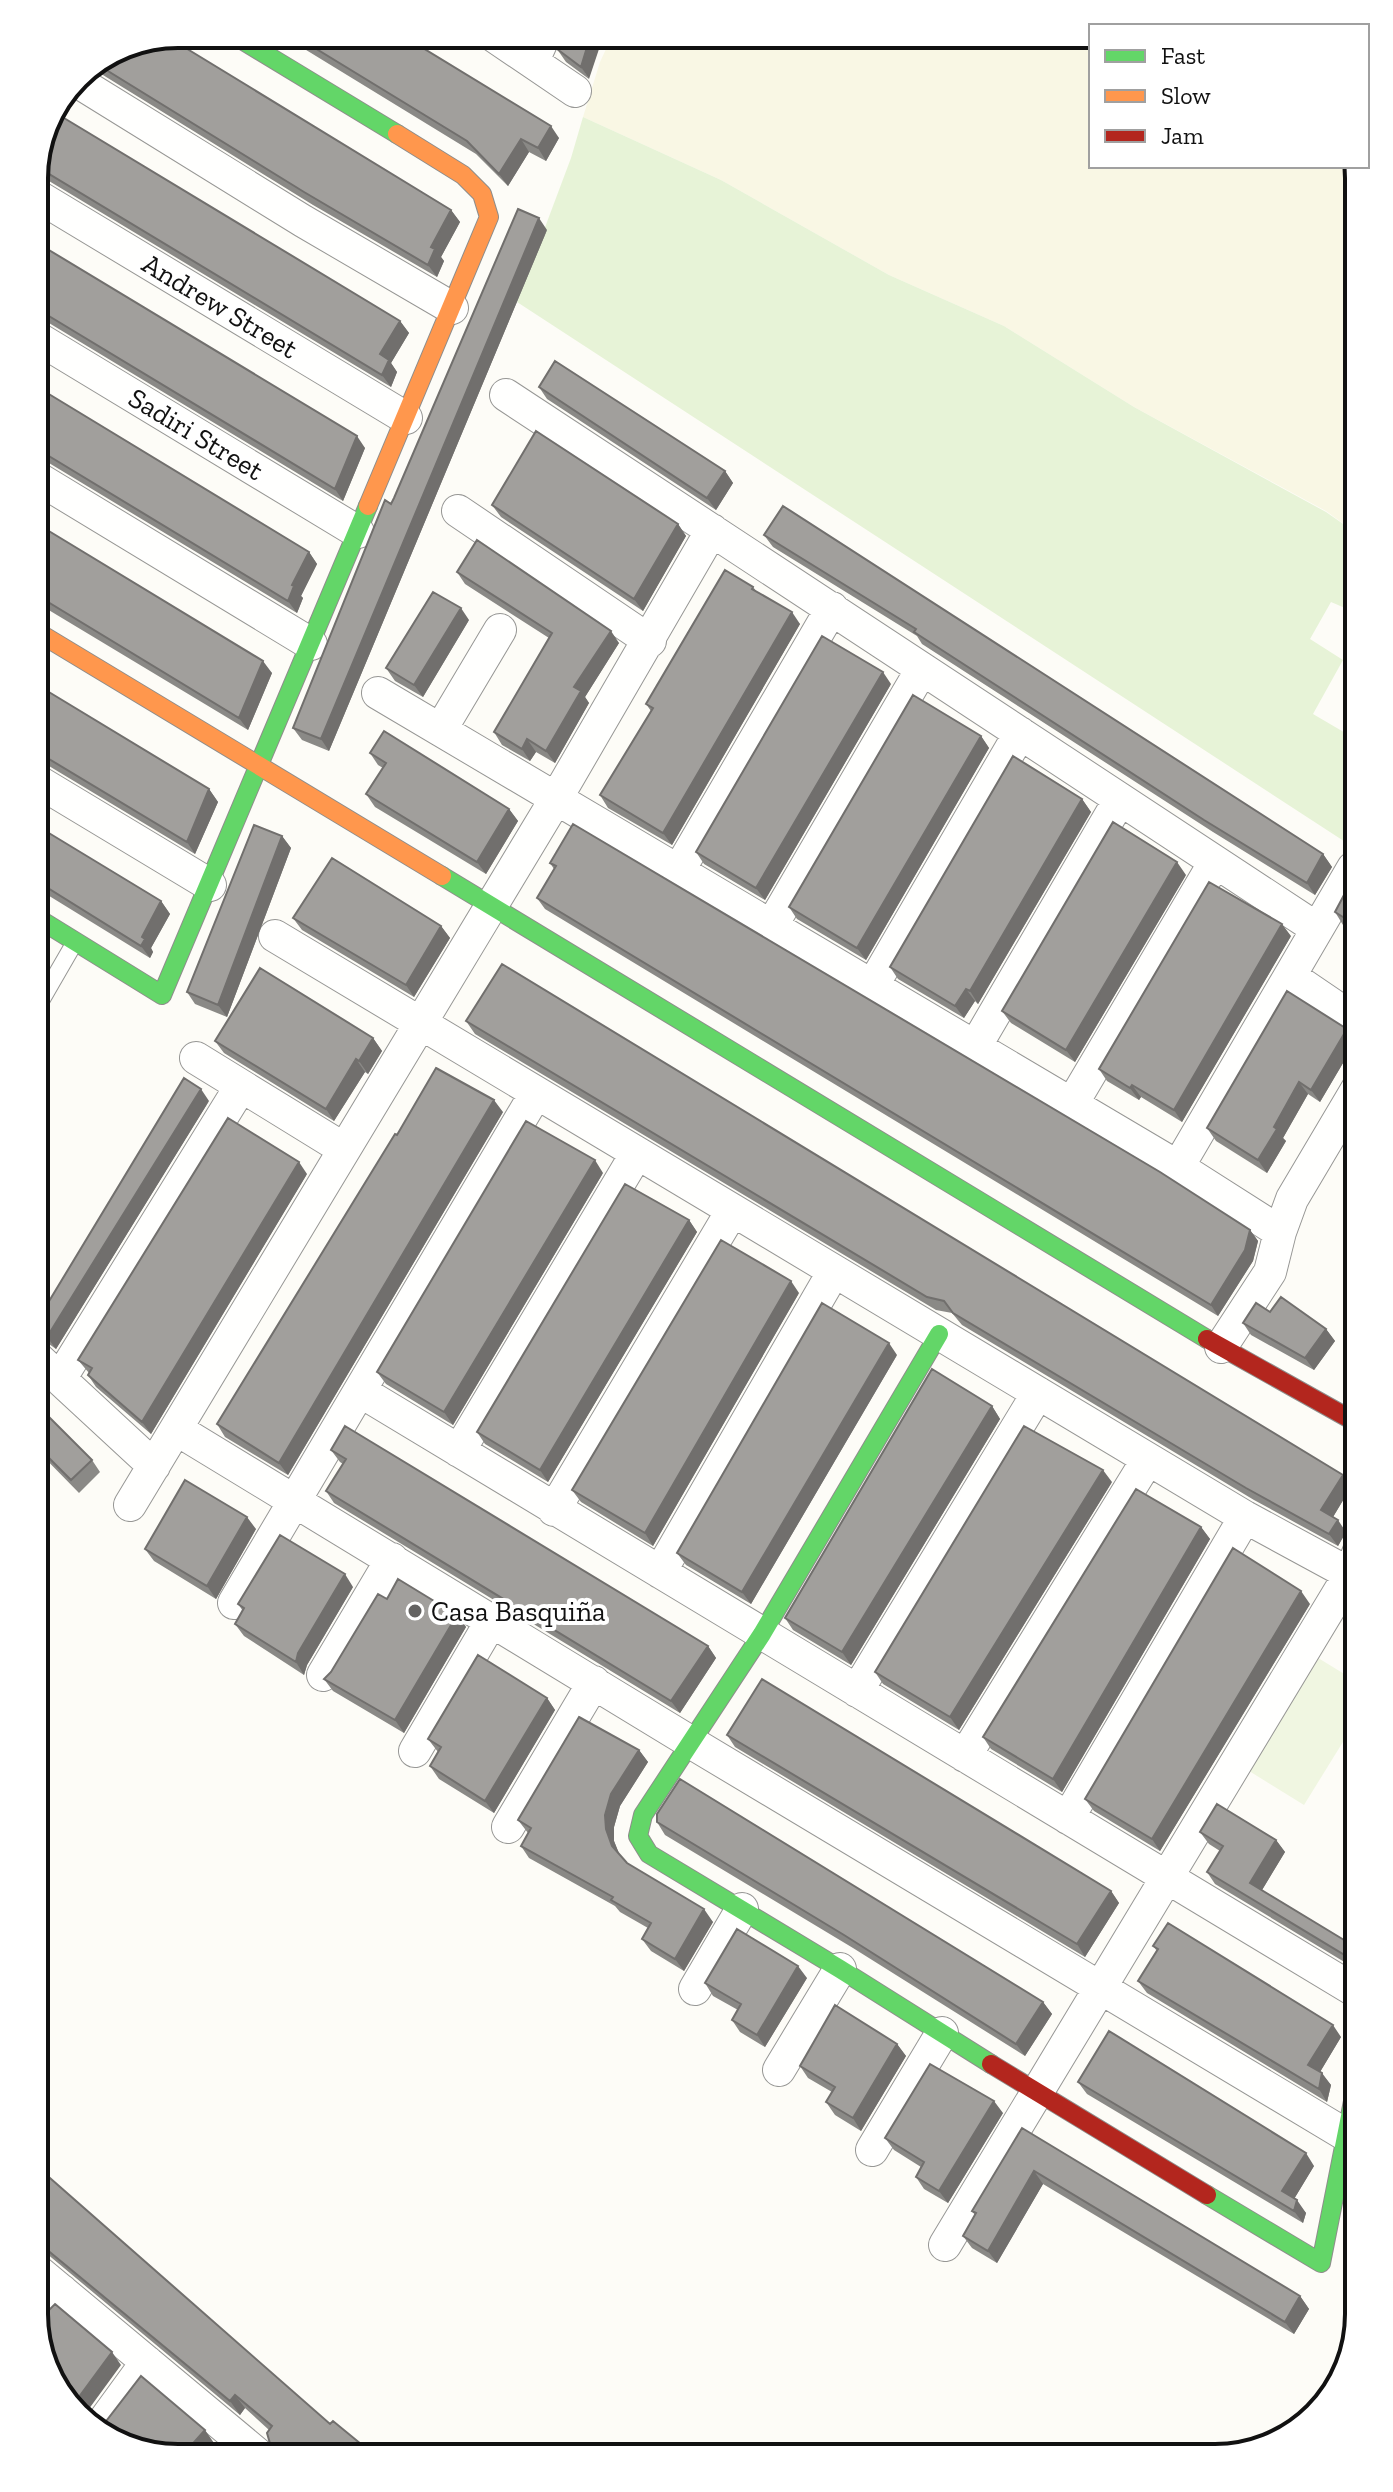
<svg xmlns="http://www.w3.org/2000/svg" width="1393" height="2492" font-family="'Zilla Slab',serif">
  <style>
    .farmland { fill: #f9f7e4 }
    .green { fill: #e7f3d7 }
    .pitch { fill: #f0f6e1 }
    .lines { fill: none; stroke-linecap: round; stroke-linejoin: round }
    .stream { stroke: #cde8f7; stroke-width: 10 }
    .lane-casing { stroke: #979795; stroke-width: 18 }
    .street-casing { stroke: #979795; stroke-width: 34 }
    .fast-casing { stroke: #8e8d8b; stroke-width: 20 }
    .slow-casing { stroke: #8e8d8b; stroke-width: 20 }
    .jam-casing { stroke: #8e8d8b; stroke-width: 20 }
    .lane { stroke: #fffffe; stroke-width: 16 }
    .street { stroke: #fffffe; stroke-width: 32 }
    .fast { stroke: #63d668; stroke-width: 18 }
    .slow { stroke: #ff974d; stroke-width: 18 }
    .jam { stroke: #b3261e; stroke-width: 18 }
    .wall { fill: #8a8986 }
    .shaded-wall { fill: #716f6d }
    .building { fill: #a19f9c; stroke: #716f6d; stroke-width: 2 }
    .poi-dot { fill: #646362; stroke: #fff; stroke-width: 3 }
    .labels { text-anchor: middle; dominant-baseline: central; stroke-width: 8; stroke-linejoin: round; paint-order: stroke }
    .street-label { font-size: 28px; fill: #111; stroke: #fff }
    .poi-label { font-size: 28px; fill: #111; stroke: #fff; text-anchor: start }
    .rim { fill: none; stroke: #111; stroke-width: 4 }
  </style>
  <rect width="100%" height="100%" fill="#fdfcf7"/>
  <!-- farmland -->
  <path class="farmland" d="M613 34H1091V166H1356L1359 178V535L1326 511 1134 407 1004 326 889 275 721 180 583 117 600 62Z"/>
  <!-- green -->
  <path class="green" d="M583 117 721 180 889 275 1004 326 1134 407 1326 512 1359 535V614L1331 602 1310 639 1343 660 1313 714 1359 741V837L1353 847 517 302 571 158Z"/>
  <!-- pitch -->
  <path class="pitch" d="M1310 1653 1359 1683V1716L1304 1805 1241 1766Z"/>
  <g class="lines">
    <!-- stream -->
    <path class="stream" d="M34 1163 37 1159"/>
    <!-- lane casing -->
    <g class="lane-casing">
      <path id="lane" d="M34 1013 75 942"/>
    </g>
    <!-- street casing -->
    <g class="street-casing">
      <path id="street" d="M491 34 575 91
        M533 61 545 34
        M75 80 303 221 452 308
        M34 194 406 418
        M34 336 358 532
        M506 395 1316 928
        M34 476 311 644
        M458 511 650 641
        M378 693 1178 1167 1280 1232 1270 1272 1221 1347
        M441 729 500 630
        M34 779 210 885
        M679 870 832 608
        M772 925 922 669
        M275 936 1245 1517 1350 1574
        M1290 976 1359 1023
        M873 985 1020 733
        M975 1047 1120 799
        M196 1058 344 1149
        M1072 1104 1215 862
        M1178 1167 1353 868
        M1280 1232 1292 1199 1359 1086
        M34 1355 154 1466
        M60 1379 241 1086
        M360 1391 1359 1993
        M176 1429 692 1743 1346 2135
        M459 1451 637 1153
        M130 1505 557 797 712 530
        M554 1510 732 1211
        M660 1572 834 1271
        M234 1603 536 1093
        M323 1675 392 1559
        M857 1691 1038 1393
        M415 1751 492 1620
        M965 1756 1148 1459
        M1068 1818 1245 1517
        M508 1827 594 1682
        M695 1989 742 1909
        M779 2070 840 1969
        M872 2150 942 2033
        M945 2245 1350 1574 1359 1551
        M34 2268 262 2458
        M36 2322 62 2291
        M96 2432 147 2362"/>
    </g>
    <!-- fast casing -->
    <g class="fast-casing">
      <path id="fast" d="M232 34 397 134
        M442 876 1207 1339
        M34 916 162 995 368 506
        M939 1334 762 1634 643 1815 638 1836 649 1854 840 1969 991 2064
        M1207 2195 1321 2263 1359 2071"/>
    </g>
    <!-- slow casing -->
    <g class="slow-casing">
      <path id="slow" d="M368 506 489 217 482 194 463 175 397 134
        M34 630 442 876"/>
    </g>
    <!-- jam casing -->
    <g class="jam-casing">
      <path id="jam" d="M1207 1339 1359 1424
        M991 2064 1207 2195"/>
    </g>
    <!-- lane -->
    <use href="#lane" class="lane"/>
    <!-- street -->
    <use href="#street" class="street"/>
    <!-- fast -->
    <use href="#fast" class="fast"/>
    <!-- slow -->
    <use href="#slow" class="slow"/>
    <!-- jam -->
    <use href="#jam" class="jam"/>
  </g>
  <!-- wall -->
  <path class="wall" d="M280 34H388L559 138 546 161 529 152 508 186 476 154Z
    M562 34 589 79 566 62 557 49Z
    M123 45 451 210 460 222 441 257 444 261 437 277 313 205 90 67Z
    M59 115 400 321 409 333 391 363 397 372 391 387 44 178 34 175V169Z
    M547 230 329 751 302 740 293 728 391 504Z
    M34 241 365 448 343 501 44 320 34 317Z
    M34 385 309 552 317 564 301 596 303 598 297 613 44 460 34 457Z
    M539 387 725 471 733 483 716 510 547 399Z
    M492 505 678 524 686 536 643 611 501 517Z
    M34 522 272 673 248 730 47 609 34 606Z
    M764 535 1323 854 1332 867 1315 895 1213 832 922 644 917 636 773 547Z
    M457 572 619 643 585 697 589 703 555 763 536 752 530 761 502 745 494 732 549 638 465 584Z
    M753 587 757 592 800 624 672 845 608 808 600 795 651 711 646 704Z
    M469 620 423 697 395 681 386 668Z
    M34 683 209 789 218 802 195 854 44 763 34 760Z
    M891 684 765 900 704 864 696 852Z
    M981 736 989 748 866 960 797 919 789 907Z
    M370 753 509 809 518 821 486 874 375 807 366 794 383 768 378 765Z
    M1082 799 1091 812 978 1004 975 1001 964 1018 898 979 890 967Z
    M34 824 161 901 170 914 151 948 153 952 150 958 46 894 34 891Z
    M282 836 291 848 227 1017 195 1004 187 992Z
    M550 863 1250 1230 1258 1241 1253 1261 1218 1316 545 909 537 898 554 869Z
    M1186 875 1075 1062 1011 1023 1002 1011Z
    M1359 884V934L1343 925 1335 912Z
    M293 918 441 926 450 938 414 997 302 930Z
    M1291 936 1182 1122 1141 1097 1139 1100 1107 1081 1099 1069Z
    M466 1021 1343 1475 1351 1487 1333 1517 1346 1532 1338 1546 1254 1500 962 1325 952 1313 936 1310 475 1034Z
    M373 1038 382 1051 368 1074 365 1072 334 1121 224 1053 215 1041Z
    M1356 1041 1320 1102 1308 1094 1283 1138 1286 1141 1267 1173 1216 1141 1207 1128Z
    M209 1101 56 1349 42 1339 34 1327Z
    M503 1112 288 1475 225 1437 217 1424 397 1135Z
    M603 1173 453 1425 386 1384 377 1372Z
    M307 1174 151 1434 96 1387 88 1375 89 1373 78 1360Z
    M689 1220 697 1232 548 1482 485 1444 477 1432Z
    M799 1293 653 1546 581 1502 572 1490Z
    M1270 1312 1326 1329 1335 1341 1314 1370 1251 1335 1243 1323Z
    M897 1355 751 1604 686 1565 677 1553Z
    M34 1402 92 1460 100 1472 79 1493 34 1447Z
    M992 1406 1000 1419 851 1665 793 1630 785 1618Z
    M331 1450 708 1646 716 1658 680 1713 334 1503 326 1491 343 1464 340 1462Z
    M1112 1482 959 1730 883 1684 875 1672Z
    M1201 1527 1210 1539 1062 1792 991 1749 983 1737Z
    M256 1529 216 1599 154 1561 145 1549Z
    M353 1587 307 1665 304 1675 244 1636 235 1624 243 1611 238 1604Z
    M387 1599 457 1615 466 1627 404 1733 333 1691 324 1679 331 1672Z
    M1310 1604 1160 1851 1094 1811 1085 1799Z
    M547 1698 555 1710 494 1813 439 1779 430 1766 438 1752 428 1739Z
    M727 1735 1111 1891 1119 1903 1085 1957 735 1747Z
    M639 1750 648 1762 620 1806 614 1827V1841L619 1854 627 1863 713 1922 684 1971 651 1951 642 1939 648 1928 620 1912 615 1906 529 1858 521 1846 528 1833 518 1820Z
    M657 1822 1043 2002 1052 2014 1025 2056 853 1948 665 1835Z
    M1200 1832 1276 1840 1285 1852 1262 1890 1354 1946 1359 1953V1965L1356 1969 1215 1884 1207 1872 1220 1851 1209 1844Z
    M1153 1946 1341 2037 1320 2072 1331 2085 1327 2102 1147 1993 1138 1981 1157 1951Z
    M807 1978 765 2047 740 2032 732 2020 738 2010 713 1996 705 1983Z
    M897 2044 906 2056 861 2131 835 2115 826 2102 832 2092 808 2078 800 2066Z
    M1078 2082 1314 2166 1294 2199 1306 2213 1303 2223 1087 2094Z
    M1003 2113 948 2203 924 2189 916 2177 921 2167 894 2150 885 2138Z
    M1022 2128 1300 2296 1309 2309 1294 2334 1043 2184 997 2263 972 2248 963 2236 975 2215 972 2211Z
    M34 2164 330 2424 378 2458H265L268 2456 271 2447 269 2430 245 2408 240 2415 46 2253 34 2249Z"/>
  <!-- shaded-wall -->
  <path class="shaded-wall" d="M591 34H604L589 79 581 67Z
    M551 126 559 138 546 161 538 148Z
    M521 139 529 152 508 186 499 174Z
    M451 210 460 222 441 257 444 261 437 277 428 265 431 247Z
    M539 218 547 230 329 751 321 739Z
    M400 321 409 333 391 363 397 372 391 387 382 375 380 354Z
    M357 436 365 448 343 501 335 489Z
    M725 471 733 483 716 510 707 498Z
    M678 524 686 536 643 611 634 599Z
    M309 552 317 564 301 596 303 598 297 613 288 601 292 585Z
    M461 608 469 620 423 697 414 685Z
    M792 612 800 624 672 845 663 833Z
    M611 631 619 643 585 697 589 703 555 763 546 751 574 687Z
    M263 661 272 673 248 730 239 718Z
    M883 672 891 684 765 900 756 888Z
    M981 736 989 748 866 960 857 948Z
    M527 739 536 752 530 761 522 749Z
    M209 789 218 802 195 854 187 842Z
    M1082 799 1091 812 978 1004 970 991Z
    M509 809 518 821 486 874 477 862Z
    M282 836 291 848 227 1017 218 1005Z
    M1323 854 1332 867 1315 895 1307 883Z
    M1177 862 1186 875 1075 1062 1066 1050Z
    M161 901 170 914 151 948 153 952 150 958 141 946 142 937Z
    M1282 924 1291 936 1182 1122 1174 1110Z
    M441 926 450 938 414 997 406 985Z
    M966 989 975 1001 964 1018 955 1006Z
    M1347 1029 1356 1041 1320 1102 1311 1090Z
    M373 1038 382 1051 368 1074 359 1061Z
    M356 1059 365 1072 334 1121 326 1109Z
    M1299 1082 1308 1094 1283 1138 1286 1141 1267 1173 1258 1160 1274 1127Z
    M1132 1085 1141 1097 1139 1100 1130 1088Z
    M201 1089 209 1101 56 1349 47 1337Z
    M494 1100 503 1112 288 1475 279 1463Z
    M595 1160 603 1173 453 1425 444 1412Z
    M299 1162 307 1174 151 1434 142 1422Z
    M689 1220 697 1232 548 1482 540 1470Z
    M1250 1230 1258 1241 1253 1261 1218 1316 1211 1305Z
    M791 1281 799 1293 653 1546 645 1533Z
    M1326 1329 1335 1341 1314 1370 1305 1358Z
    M889 1343 897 1355 751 1604 742 1592Z
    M992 1406 1000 1419 851 1665 842 1652Z
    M1103 1470 1112 1482 959 1730 950 1717Z
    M1343 1475 1351 1487 1330 1522 1321 1510Z
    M247 1517 256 1529 216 1599 207 1586Z
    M1338 1520 1346 1532 1338 1546 1329 1534Z
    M1201 1527 1210 1539 1062 1792 1053 1779Z
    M345 1574 353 1587 307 1665 304 1675 296 1662 298 1653Z
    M1301 1591 1310 1604 1160 1851 1152 1839Z
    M457 1615 466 1627 404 1733 395 1720Z
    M708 1646 716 1658 680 1713 671 1701Z
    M547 1698 555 1710 494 1813 485 1801Z
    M639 1750 648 1762 620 1806 614 1827V1841L621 1858 612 1846 606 1829 605 1815 611 1794Z
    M1276 1840 1285 1852 1259 1895 1250 1883Z
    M1111 1891 1119 1903 1085 1957 1077 1944Z
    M704 1909 713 1922 684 1971 675 1959Z
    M1354 1946 1359 1953V1965L1356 1969 1348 1957Z
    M798 1966 807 1978 765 2047 757 2035Z
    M1043 2002 1052 2014 1025 2056 1016 2044Z
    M1333 2025 1341 2037 1317 2077 1308 2065Z
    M897 2044 906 2056 861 2131 853 2118Z
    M1322 2073 1331 2085 1327 2102 1319 2089Z
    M994 2101 1003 2113 948 2203 939 2191Z
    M1306 2153 1314 2166 1291 2204 1282 2191Z
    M1034 2171 1043 2184 997 2263 988 2251Z
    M1297 2200 1306 2213 1303 2223 1294 2211Z
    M1300 2296 1309 2309 1294 2334 1285 2322Z
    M112 2352 121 2365 83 2417 73 2405Z
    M235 2395 245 2408 240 2415 230 2401Z
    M205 2430 214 2443 202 2458H180Z
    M298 2445 306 2458H288Z"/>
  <!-- building -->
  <path class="building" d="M292 34H388L400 41 403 36 551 126 538 148 521 139 499 174 467 141Z
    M562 34H591L581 67 557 49Z
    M166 36 451 210 431 247 435 249 428 265 304 192 95 63 123 45Z
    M59 115 400 321 380 354 389 360 382 375 36 166Z
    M518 209 539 218 321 739 293 728 385 500 391 504 394 498Z
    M34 241 357 436 335 489 34 307Z
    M555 361 725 471 707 498 539 387Z
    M34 385 309 552 292 585 294 586 288 601 34 447Z
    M536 431 678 524 634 599 492 505Z
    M783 506 1323 854 1307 883 1204 820 914 632 916 629 764 535Z
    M34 522 263 661 239 718 38 596H34Z
    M477 540 611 631 574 687 581 691 546 751 527 739 522 749 494 732 552 633 457 572Z
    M725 570 753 587 752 589 792 612 663 833 600 795 653 708 646 704Z
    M433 592 461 608 414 685 386 668Z
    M822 636 883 672 756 888 696 852Z
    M34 683 209 789 187 842 34 750Z
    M913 695 981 736 857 948 789 907Z
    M384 731 509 809 477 862 366 794 386 763 370 753Z
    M1013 756 1082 799 970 991 966 989 955 1006 890 967Z
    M1113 822 1177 862 1066 1050 1002 1011Z
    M34 824 161 901 142 937 145 939 141 946 38 882 34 881Z
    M573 824 1160 1172 1250 1230 1245 1250 1211 1305 537 898 556 866 550 863Z
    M254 825 282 836 218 1005 187 992Z
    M332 858 441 926 406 985 293 918Z
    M1352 880 1359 884V927L1335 912Z
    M1209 882 1282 924 1174 1110 1132 1085 1130 1088 1099 1069Z
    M502 964 1343 1475 1321 1510 1338 1520 1329 1534 1246 1488 953 1313 944 1301 927 1297 466 1021Z
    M260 968 373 1038 359 1061 356 1059 326 1109 215 1041Z
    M1287 991 1347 1029 1311 1090 1299 1082 1274 1127 1277 1129 1258 1160 1207 1128Z
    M436 1068 494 1100 279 1463 217 1424 395 1134 397 1135Z
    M184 1078 201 1089 47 1337 34 1326Z
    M228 1118 299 1162 142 1422 88 1375 92 1368 78 1360Z
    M526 1121 595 1160 444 1412 377 1372Z
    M625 1184 689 1220 540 1470 477 1432Z
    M721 1240 791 1281 645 1533 572 1490Z
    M1281 1297 1326 1329 1305 1358 1243 1323 1256 1303 1270 1312Z
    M822 1303 889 1343 742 1592 677 1553Z
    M932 1369 992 1406 842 1652 785 1618Z
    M34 1402 92 1460 71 1480 34 1443Z
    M345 1426 708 1646 671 1701 326 1491 346 1459 331 1450Z
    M1024 1426 1103 1470 950 1717 875 1672Z
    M185 1480 247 1517 207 1586 145 1549Z
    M1136 1489 1201 1527 1053 1779 983 1737Z
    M280 1535 345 1574 298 1653 296 1662 235 1624 244 1608 238 1604Z
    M1233 1548 1301 1591 1152 1839 1085 1799Z
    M398 1579 457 1615 395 1720 324 1679 331 1672 378 1594 387 1599Z
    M478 1655 547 1698 485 1801 430 1766 441 1747 428 1739Z
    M762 1679 1111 1891 1077 1944 727 1735Z
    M579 1717 639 1750 611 1794 605 1815 606 1829 612 1846 627 1863 704 1909 675 1959 642 1939 651 1923 611 1900 613 1897 521 1846 531 1828 518 1820Z
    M680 1779 1043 2002 1016 2044 844 1935 657 1822V1814Z
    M1217 1804 1276 1840 1250 1883 1354 1946 1348 1957 1207 1872 1223 1846 1200 1832Z
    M1168 1923 1333 2025 1308 2065 1322 2073 1319 2089 1138 1981 1158 1949 1153 1946Z
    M737 1929 798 1966 757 2035 732 2020 741 2004 705 1983Z
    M835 2005 897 2044 853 2118 826 2102 835 2087 800 2066Z
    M1109 2031 1306 2153 1282 2191 1297 2200 1294 2211 1078 2082Z
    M930 2064 994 2101 939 2191 916 2177 924 2162 885 2138Z
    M1022 2128 1300 2296 1285 2322 1034 2171 988 2251 963 2236 976 2213 972 2211Z
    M34 2164 330 2424 333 2421 378 2458H313L298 2445 288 2458H265L268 2456 271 2447 267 2433 272 2426 235 2395 230 2401 34 2239Z
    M55 2304 112 2352 73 2405 49 2377 36 2323Z
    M141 2376 205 2430 180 2458H169L97 2433Z"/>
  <!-- markers -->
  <circle class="poi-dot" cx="415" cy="1611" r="8"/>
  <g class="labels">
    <!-- street labels -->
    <g class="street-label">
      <text transform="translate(220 306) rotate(31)">Andrew Street</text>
      <text transform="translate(196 434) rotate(31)">Sadiri Street</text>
    </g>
    <!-- poi labels -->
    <g class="poi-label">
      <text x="431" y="1611">Casa Basquiña</text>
    </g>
  </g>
  <!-- crop -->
  <path d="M0 0H1393V2492H0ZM178 48H1215A130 130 0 0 1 1345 178V2314A130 130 0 0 1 1215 2444H178A130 130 0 0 1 48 2314V178A130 130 0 0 1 178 48Z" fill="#fff" fill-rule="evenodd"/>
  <path class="rim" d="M178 48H1215A130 130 0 0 1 1345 178V2314A130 130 0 0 1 1215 2444H178A130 130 0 0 1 48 2314V178A130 130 0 0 1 178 48Z"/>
  <!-- legend -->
  <rect x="1089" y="24" width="280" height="144" fill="#ffffff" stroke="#a0a0a0" stroke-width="2"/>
  <rect x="1105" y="50" width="40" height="12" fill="#63d668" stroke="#a0a0a0" stroke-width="2"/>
  <text x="1161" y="64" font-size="24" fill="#111111">Fast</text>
  <rect x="1105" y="90" width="40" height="12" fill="#ff974d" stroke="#a0a0a0" stroke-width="2"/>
  <text x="1161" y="104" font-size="24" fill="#111111">Slow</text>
  <rect x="1105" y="130" width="40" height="12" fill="#b3261e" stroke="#a0a0a0" stroke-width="2"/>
  <text x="1161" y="144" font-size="24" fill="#111111">Jam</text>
</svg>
